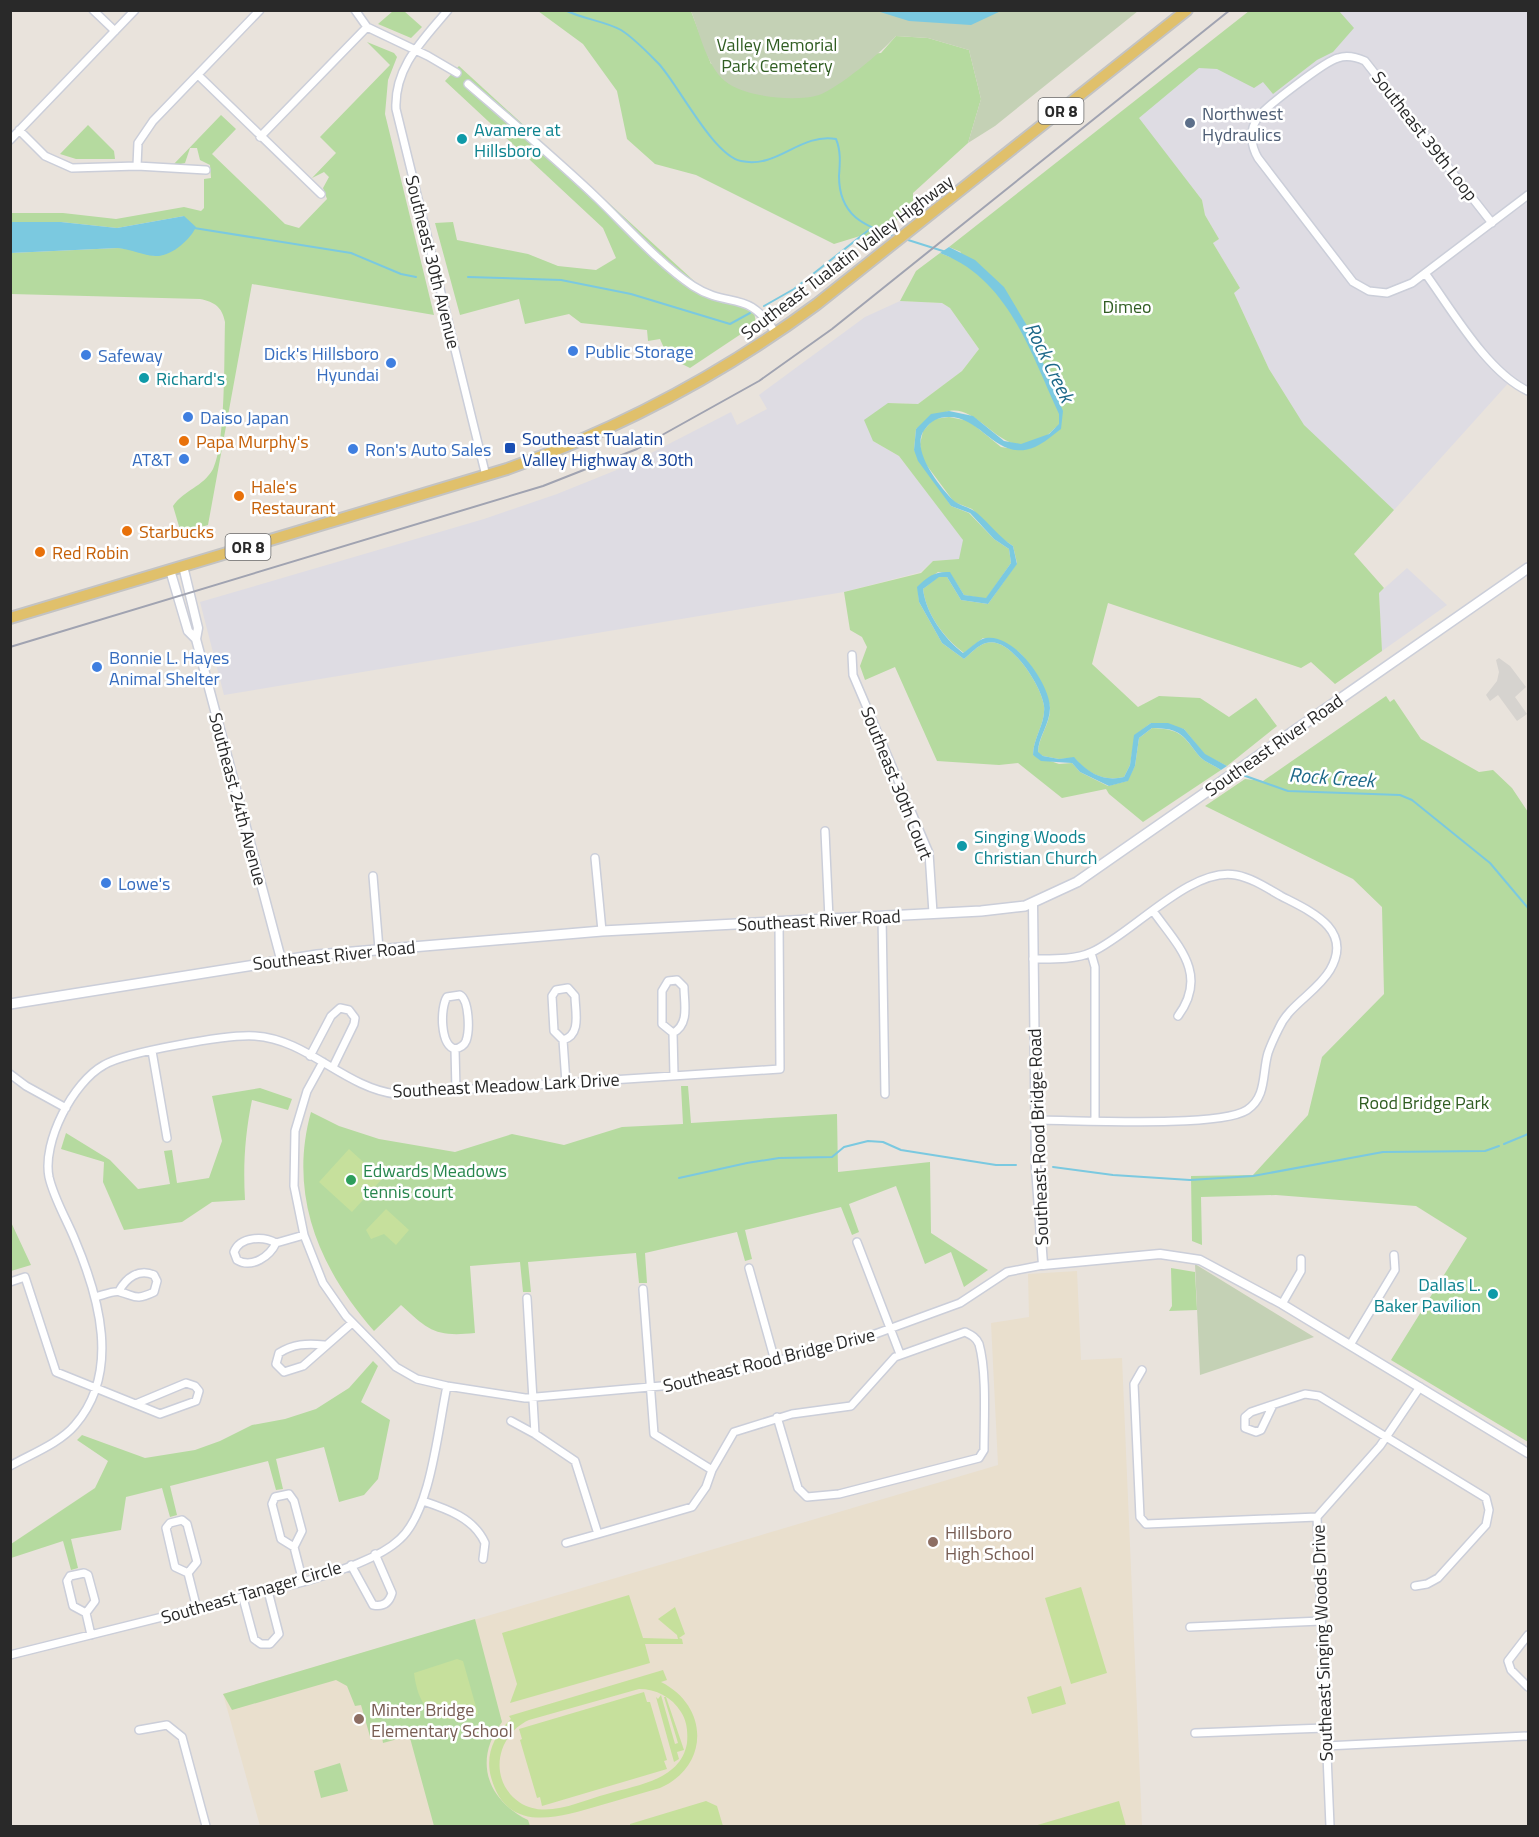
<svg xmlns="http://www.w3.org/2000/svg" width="1539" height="1837" font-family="'Titillium Web',sans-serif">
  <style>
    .industrial { fill: #dedce3 }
    .education { fill: #e9dfcd }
    .green { fill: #b5da9f }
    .cemetery { fill: #c4d1b5 }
    .pitch { fill: #c6e09c; fill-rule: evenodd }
    .plaza { fill: #d6d3cf }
    .water { fill: #7bc9e0 }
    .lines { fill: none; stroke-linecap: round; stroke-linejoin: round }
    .stream { stroke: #7bc9e0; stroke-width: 2 }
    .minor-casing { stroke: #cbced9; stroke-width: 10 }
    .tertiary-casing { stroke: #cbced9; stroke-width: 11 }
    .secondary-casing { stroke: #cbced9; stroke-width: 12 }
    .primary-casing { stroke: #c3c3c3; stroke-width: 14 }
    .minor { stroke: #fff; stroke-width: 7 }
    .tertiary { stroke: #fff; stroke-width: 8 }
    .secondary { stroke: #fff; stroke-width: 9 }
    .primary { stroke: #e0c06b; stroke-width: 10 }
    .rail { stroke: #a0a3b1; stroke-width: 2 }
    .service-dot { fill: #5c6f8a; stroke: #fff; stroke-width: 2 }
    .culture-dot { fill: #0f9aa8; stroke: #fff; stroke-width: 2 }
    .shop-dot { fill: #3f7fe0; stroke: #fff; stroke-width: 2 }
    .food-dot { fill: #e8710a; stroke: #fff; stroke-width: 2 }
    .transit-dot { fill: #1a4fb4; stroke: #fff; stroke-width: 2 }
    .leisure-dot { fill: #2e9e5b; stroke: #fff; stroke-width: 2 }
    .education-dot { fill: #8d6e63; stroke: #fff; stroke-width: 2 }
    .labels { text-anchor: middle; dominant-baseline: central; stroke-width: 5; stroke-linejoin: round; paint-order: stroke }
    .shield { fill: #fff; stroke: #696969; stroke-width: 1.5 }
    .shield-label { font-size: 16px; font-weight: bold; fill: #292929 }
    .park-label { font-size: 18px; fill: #305d22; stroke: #fff }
    .service-label { font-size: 18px; fill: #4e5e75; stroke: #fff; text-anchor: start }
    .culture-label { font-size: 18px; fill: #0d838f; stroke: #fff; text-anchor: start }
    .street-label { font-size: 18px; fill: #292929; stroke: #fff }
    .shop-label { font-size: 18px; fill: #366cbe; stroke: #fff; text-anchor: start }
    .transit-label { font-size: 18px; fill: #164399; stroke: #fff; text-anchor: start }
    .food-label { font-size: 18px; fill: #c56008; stroke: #fff; text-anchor: start }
    .leisure-label { font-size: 18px; fill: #27864d; stroke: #fff; text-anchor: start }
    .education-label { font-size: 18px; fill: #785e54; stroke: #fff; text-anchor: start }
    .water-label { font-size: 20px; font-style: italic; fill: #1c6889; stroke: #fff }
  </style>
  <rect width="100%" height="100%" fill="#e9e3dc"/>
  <!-- industrial -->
  <path class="industrial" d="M1249 11H1528V387L1512 379 1394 510 1304 426 1269 369 1234 293 1240 288 1213 243 1219 239 1205 215 1202 200 1138 118Z
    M900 301 942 303 950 308 979 349 962 371 918 404 888 403 873 441 899 456 964 540 960 559 933 561 921 572 844 592 224 695 200 602 484 519 557 494 624 467 731 412 737 425 767 409 759 395 865 317Z
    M1407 568 1447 605 1382 651 1379 593Z"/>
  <!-- education -->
  <path class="education" d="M1077 1271 1081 1360 1122 1358 1142 1826H260L223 1694 998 1465 991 1323 1029 1317 1028 1274Z"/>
  <!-- green -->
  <path class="green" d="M393 11H404L422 27 411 38 378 24Z
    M538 11H691L711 64 881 53 896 36 928 38 969 50 981 99 968 143 913 193V208L869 241 860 236 834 244 696 175 655 164 627 139 617 91 583 44Z
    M1249 11H1339L1354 28 1333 52 1317 60 1273 94 1263 82 1254 88 1217 69 1199 68 1139 118 1202 200 1205 215 1219 239 1213 243 1240 288 1234 293 1269 369 1304 425 1394 510 1354 554 1384 588 1379 593 1382 651 1335 684 1311 662 1301 668 1108 603 1092 664 1138 707 1159 696 1200 698 1229 717 1256 698 1277 726 1227 766 1205 755 1184 729 1151 723 1135 735 1130 765 1124 777C1103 782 1088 773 1074 758L1059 759 1043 756 1038 753C1038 737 1051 723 1050 707 1049 701 1043 692 1040 686 1025 653 1019 646 983 638L964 653C944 638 926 614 923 589L938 577H947L961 600 988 604 1017 563 1013 546 997 535 972 509 954 502 922 459 920 444 923 431 934 419 949 417 969 421 1001 447 1021 450 1050 437 1056 427C1008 478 985 404 949 411 938 413 925 424 916 429L914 450 951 506 969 513 994 539 1009 549 1011 563 986 599 964 595 950 573 938 572 918 587 919 602 942 643 964 659C970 654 978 645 986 643 1010 635 1042 687 1044 706 1046 723 1033 738 1033 755L1059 764 1072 763 1080 772 1108 786 1127 781 1135 766 1139 738 1152 728C1182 729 1183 736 1200 757 1205 762 1215 766 1221 770L1143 822 1109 794 1106 789 1062 798 1018 763 999 765 937 761 895 667 865 680 860 666 867 647 862 637 850 630 844 592 921 573 933 561 959 559 963 540 899 456 873 441 864 420 888 403 918 404 962 371 979 349 950 308 942 303 900 301 916 271 940 253 955 259 961 252 949 247Z
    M367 42 394 53 397 57 388 80 385 114 434 315 252 284 208 525 181 533 173 506C184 490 203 487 213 469 226 444 224 354 225 322 222 307 215 302 200 299L11 294V253L118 248 134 249 155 256 184 216 117 228 61 222H11V213H63L116 219 184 207 201 211 204 208V179L211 178 210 165 200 160 197 148H190L185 163 172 166 221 115 236 129 212 154 285 224 299 228 327 199 323 188 329 177 324 172 312 178 336 153 320 137 390 65Z
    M459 66 705 291 745 300 753 305 756 324 690 368 668 357 660 339 648 341 647 330 581 323 569 314 525 324 519 299 460 315 435 223 453 222 457 240 528 254 558 266 596 270 616 258 603 228 445 81Z
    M88 125 114 151 115 159H76L60 154Z
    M1386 696 1390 702 1394 699 1421 739 1479 772 1493 770 1512 788 1528 812V1442L1391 1360 1467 1238 1416 1206 1276 1195 1201 1197 1202 1245 1192 1241 1191 1176 1253 1175 1308 1115 1322 1057 1384 994 1382 907 1353 879 1205 806 1245 779 1263 781Z
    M681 1086H688L691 1123 837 1114 838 1172 930 1162 931 1233 988 1270 964 1287 951 1252 925 1264 896 1186 849 1204 859 1232 852 1235 841 1207 745 1230 752 1259 745 1261 737 1232 645 1253 647 1283H639L636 1253 528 1262 531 1292H523L520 1262 470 1266 475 1333C436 1337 429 1331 401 1305L374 1331C319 1268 288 1195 311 1112L339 1126 379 1139 455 1152 512 1134 564 1145 622 1127 683 1124Z
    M260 1088 292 1099 288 1110 252 1100C245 1134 243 1165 245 1200L212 1202 182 1222 124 1230 103 1182 104 1162 61 1149 66 1133 110 1160 138 1189 170 1184 164 1151 172 1150 177 1183 209 1178 222 1141 212 1096Z
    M10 1220 31 1265 11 1271H10Z
    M1171 1268 1195 1272 1197 1310 1169 1311 1172 1306Z
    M373 1361 378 1366 361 1402 390 1420 378 1479 364 1495 339 1502 324 1447 276 1459 283 1489 276 1490 268 1461 170 1486 177 1515 170 1517 162 1488 126 1497 121 1530 71 1539 78 1568 71 1570 63 1541 11 1558V1544L95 1488 108 1461 77 1440 82 1435 145 1458 195 1450 220 1441 252 1425 285 1419 316 1409 349 1388Z
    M475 1619 502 1722C473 1760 487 1800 528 1820L530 1826H434L410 1738 405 1737 383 1743 382 1737 371 1740 361 1705 355 1706 347 1686 336 1680 232 1710 223 1694Z
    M340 1763 348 1791 321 1798 314 1771Z"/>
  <!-- cemetery -->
  <path class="cemetery" d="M691 11H1138L995 126 968 143 981 99 969 50 928 38 896 36C883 51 837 89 819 95 796 102 749 97 729 84 707 70 700 33 691 11Z
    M1195 1264 1314 1337 1200 1375Z"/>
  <!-- pitch -->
  <path class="pitch" d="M349 1149 382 1179 352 1212 319 1182Z
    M386 1209 409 1230 396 1245 384 1234 371 1239 366 1230Z
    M1081 1587 1107 1673 1071 1684 1045 1598Z
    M629 1595 643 1638 678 1639 677 1635 658 1619 675 1607 685 1634 679 1638 682 1639 683 1644H645L650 1663 510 1703 517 1684 502 1633Z
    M457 1659 463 1661 478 1714C439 1728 419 1713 414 1673Z
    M663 1670 667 1680 661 1682C709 1706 710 1766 660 1788 639 1794 619 1800 598 1806 558 1818 506 1834 491 1777 485 1755 494 1735 511 1719L509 1716ZM639 1689C656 1689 672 1697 681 1712 687 1721 688 1732 687 1743 681 1780 637 1785 607 1794 580 1801 545 1820 519 1802 488 1780 496 1735 529 1720Z
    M1061 1686 1066 1704 1032 1714 1027 1697Z
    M644 1692 647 1702H650L667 1760 664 1761 667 1769 542 1806 540 1797 537 1798 520 1740 522 1739 519 1729Z
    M661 1695 675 1744 678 1743 664 1697H666L684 1750 677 1752 679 1759 674 1762 656 1697 658 1699Z
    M706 1801 717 1806 723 1826H630V1824Z
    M1119 1801 1126 1826H1034Z"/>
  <!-- plaza -->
  <path class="plaza" d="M1499 658 1510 666 1526 687 1515 697 1527 714 1517 721 1498 695 1490 701 1486 695 1497 681 1499 672 1496 660Z"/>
  <!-- water -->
  <path class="water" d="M877 11H1001L971 25 909 21Z
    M184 216 196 227C190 240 171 257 155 256 146 256 130 249 118 248L11 253V222H61L117 228Z
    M949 247 975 260 1004 287 1029 329 1063 411 1061 429C1053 435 1044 443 1035 447 997 463 982 416 948 417 938 417 931 421 925 429 909 448 939 486 953 500 959 506 970 507 977 513 990 524 999 537 1013 546L1017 564 988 604 961 600 947 577H939L923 589C926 614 944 638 963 653 970 649 978 639 986 638 1014 633 1050 684 1050 708 1050 724 1038 737 1038 752L1043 756 1059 759 1074 757C1088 773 1103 782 1124 777L1130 765 1134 735 1151 723H1168L1184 729 1205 754 1227 766 1221 770C1215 766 1205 762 1200 757 1183 736 1182 728 1152 728L1139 738 1135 766 1128 781 1109 786 1080 772 1072 763 1041 761 1033 755C1033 738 1046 723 1044 706 1042 687 1010 635 986 643 978 645 970 654 964 659L942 643 919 602 917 587C928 576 935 571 950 572L964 595 986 598 1011 563 1009 549 994 539 970 513 951 506 918 461 914 450 916 429 931 414 949 411 973 416 1004 441 1021 444 1049 434 1059 424V414C1030 352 1009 279 940 253Z"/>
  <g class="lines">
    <!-- stream -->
    <path class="stream" d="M565 10C582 19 605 21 621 30 634 38 648 53 659 64 679 86 713 155 741 161 778 169 799 133 836 139 841 151 840 163 839 176 839 215 863 226 897 237
      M194 228 351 253 401 274 416 277
      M905 239 946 252
      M468 277 561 280 631 294 730 324 750 313
      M764 306 794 289 870 229
      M1237 773 1288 791 1400 795 1412 800 1490 863 1528 908
      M1504 1144 1528 1134
      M1053 1167 1113 1175 1190 1180 1253 1176 1383 1152 1485 1151 1499 1146
      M679 1178 747 1163 779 1158 832 1157 844 1147 868 1141 883 1142 901 1150 996 1165H1016"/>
    <!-- minor casing -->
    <g class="minor-casing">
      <path id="minor" d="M93 10 115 31
        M355 10 367 27 428 56 457 73
        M448 10C423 40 394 67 396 109L486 476
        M198 75 321 194
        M468 84C512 122 556 159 598 199 626 226 661 265 693 286 730 310 747 287 776 334
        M19 130 45 156 72 168 137 166 206 170
        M260 137 367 27
        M10 140 135 10
        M137 166 138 143 153 121 260 10
        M1492 223 1365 61C1356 57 1347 55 1338 58 1327 60 1262 109 1257 119 1249 131 1251 146 1258 158L1353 282 1369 291 1387 293 1412 283 1528 195
        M1425 273C1452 310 1487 372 1528 391
        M852 655 853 675 929 853 933 913
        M825 831 829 919
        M595 858 602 931
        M373 876 379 949
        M1153 911C1178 946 1209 974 1178 1016
        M882 916 885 1094
        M1091 953 1095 967V1120
        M1033 959C1052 959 1075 960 1092 952 1132 934 1191 866 1236 875 1252 878 1267 888 1281 896 1310 911 1354 929 1330 970 1317 992 1289 1005 1279 1028 1275 1036 1271 1044 1268 1053 1262 1073 1267 1097 1247 1110 1219 1128 1076 1120 1036 1120
        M673 1033 662 1024V991L668 981 677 980 684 987C684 1003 690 1024 673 1033L674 1075
        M563 1040 554 1031 552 996 556 990 568 988 575 996C575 1011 582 1035 563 1040L566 1083
        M455 1049C440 1045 440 1008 447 997L460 995C469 1000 470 1030 466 1041 464 1046 459 1048 455 1049L456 1090
        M152 1051 167 1138
        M310 1056 331 1016 340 1008 349 1010 355 1018 354 1024 333 1067
        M323 1062 307 1091 295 1131 294 1186 304 1235 323 1283 346 1316 396 1367 417 1379 447 1386 525 1398 684 1384 856 1341 960 1303 1007 1272 1043 1265
        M10 1074 26 1086 66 1108
        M857 1242 900 1354
        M276 1243C264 1236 240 1236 234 1252L237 1260C252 1269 270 1256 276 1243L304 1235
        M749 1268 775 1361
        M10 1282 25 1277 56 1372 160 1414 196 1401 199 1391 195 1386 186 1383 138 1403
        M643 1289 654 1434 712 1470
        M95 1297C101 1296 114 1290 120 1292 136 1296 135 1301 154 1292L157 1281 154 1275C139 1268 126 1278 119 1291
        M527 1298 535 1434 575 1461 598 1534 692 1507 706 1487 712 1470 734 1432 792 1414 851 1406 895 1357 965 1332C971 1335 976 1337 979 1344 987 1372 984 1420 984 1450L979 1458 839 1494 807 1497 798 1488 777 1417
        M1282 1304 1301 1271V1259
        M324 1345C307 1343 293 1344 279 1353L276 1364 284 1372 303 1366 352 1323
        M1350 1345 1395 1270 1394 1255
        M1142 1370 1134 1384 1140 1517 1146 1524 1317 1517
        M1273 1405 1261 1430 1256 1432 1245 1428V1417L1251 1412 1305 1394 1319 1396 1486 1498 1489 1510 1486 1525 1438 1578 1427 1584 1415 1586
        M511 1421 535 1434
        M10 1466C31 1454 60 1443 75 1425 121 1372 99 1297 75 1240 67 1220 54 1199 49 1177 42 1142 73 1082 104 1065 126 1052 229 1034 255 1036 307 1039 345 1088 396 1094L780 1069 779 922
        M423 1501C447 1509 474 1518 485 1543L483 1559
        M566 1543 598 1534
        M294 1547 302 1531 294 1501 289 1494 275 1497 272 1504 281 1539 294 1547 303 1582
        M351 1565 373 1605C383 1607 389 1603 392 1593L375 1554
        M188 1573 197 1562 187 1524 182 1520 170 1523 166 1528 175 1567 188 1573 197 1609
        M243 1598 254 1639 261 1644H270L279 1634 268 1591
        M86 1613 95 1601 88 1575 84 1573 70 1576 67 1581 73 1606 86 1613 91 1635
        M1190 1627 1321 1621
        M1528 1635 1508 1661 1511 1670 1528 1687
        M10 1655 303 1582C332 1573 378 1560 400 1539 431 1511 438 1428 447 1386
        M139 1730 167 1725 182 1737 206 1826
        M1195 1733 1325 1728
        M1326 1746 1528 1736
        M1330 1826 1317 1517 1380 1446 1420 1387"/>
    </g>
    <!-- tertiary casing -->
    <g class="tertiary-casing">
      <path id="tertiary" d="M183 566 198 628 196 639 281 959
        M170 570 188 631 196 639
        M1033 903 1036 1168 1043 1265 1160 1254 1200 1260 1282 1304 1528 1453"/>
    </g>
    <!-- secondary casing -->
    <g class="secondary-casing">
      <path id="secondary" d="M10 1004 317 955 602 931 981 911 1025 906 1077 882 1528 568"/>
    </g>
    <!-- primary casing -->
    <g class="primary-casing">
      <path id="primary" d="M10 618 507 469C619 429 721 375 817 304L1187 10"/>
    </g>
    <!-- minor -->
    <use href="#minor" class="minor"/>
    <!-- tertiary -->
    <use href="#tertiary" class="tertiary"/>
    <!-- secondary -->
    <use href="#secondary" class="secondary"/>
    <!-- primary -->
    <use href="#primary" class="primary"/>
    <!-- rail -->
    <path class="rail" d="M10 647 543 486 637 449 759 381 832 329 1230 10"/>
  </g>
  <!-- markers -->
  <circle class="service-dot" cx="1190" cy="123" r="6"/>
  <g class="culture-dot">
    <circle cx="462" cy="139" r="6"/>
    <circle cx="144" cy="378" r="6"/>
    <circle cx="962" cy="846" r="6"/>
    <circle cx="1493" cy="1294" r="6"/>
  </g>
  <g class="shop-dot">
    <circle cx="573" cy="351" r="6"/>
    <circle cx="86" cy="355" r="6"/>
    <circle cx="391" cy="363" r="6"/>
    <circle cx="188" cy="417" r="6"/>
    <circle cx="353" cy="449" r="6"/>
    <circle cx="184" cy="459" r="6"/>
    <circle cx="97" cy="667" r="6"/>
    <circle cx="106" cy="883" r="6"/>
  </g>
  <g class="food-dot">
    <circle cx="184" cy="441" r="6"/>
    <circle cx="239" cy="496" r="6"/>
    <circle cx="127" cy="531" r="6"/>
    <circle cx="40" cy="552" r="6"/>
  </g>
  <rect class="transit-dot" x="504" y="442" width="12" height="12" rx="3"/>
  <circle class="leisure-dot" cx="351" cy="1180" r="6"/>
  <g class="education-dot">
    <circle cx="933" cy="1542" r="6"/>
    <circle cx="359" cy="1719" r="6"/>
  </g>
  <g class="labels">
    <!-- shield labels -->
    <g class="shield">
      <rect x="1038.5" y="98" width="45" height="26" rx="4.5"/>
      <rect x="225.5" y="534" width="45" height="26" rx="4.5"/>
    </g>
    <g class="shield-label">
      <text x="1061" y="111">OR 8</text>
      <text x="248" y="547">OR 8</text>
    </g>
    <!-- park labels -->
    <g class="park-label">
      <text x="777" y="44">Valley Memorial<tspan x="777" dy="21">Park Cemetery</tspan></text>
      <text x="1127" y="306">Dimeo</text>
      <text x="1424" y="1102">Rood Bridge Park</text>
    </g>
    <!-- service labels -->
    <g class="service-label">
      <text x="1202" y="113">Northwest<tspan x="1202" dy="21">Hydraulics</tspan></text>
    </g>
    <!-- culture labels -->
    <g class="culture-label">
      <text x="474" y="129">Avamere at<tspan x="474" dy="21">Hillsboro</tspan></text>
      <text x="156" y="378">Richard's</text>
      <text x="974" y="836">Singing Woods<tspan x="974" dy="21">Christian Church</tspan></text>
      <text x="1481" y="1284" text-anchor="end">Dallas L.<tspan x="1481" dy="21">Baker Pavilion</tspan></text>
    </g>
    <!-- street labels -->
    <g class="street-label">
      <text transform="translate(1425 136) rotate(52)">Southeast 39th Loop</text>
      <text transform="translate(847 257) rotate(-37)">Southeast Tualatin Valley Highway</text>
      <text transform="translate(433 262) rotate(76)">Southeast 30th Avenue</text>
      <text transform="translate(1274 745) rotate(-35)">Southeast River Road</text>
      <text transform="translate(897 783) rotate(68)">Southeast 30th Court</text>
      <text transform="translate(238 799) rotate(75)">Southeast 24th Avenue</text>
      <text transform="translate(819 920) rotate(-3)">Southeast River Road</text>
      <text transform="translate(334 955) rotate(-6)">Southeast River Road</text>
      <text transform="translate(506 1085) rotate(-3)">Southeast Meadow Lark Drive</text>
      <text transform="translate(1038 1137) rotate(-92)">Southeast Rood Bridge Road</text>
      <text transform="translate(769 1360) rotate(-14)">Southeast Rood Bridge Drive</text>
      <text transform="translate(251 1592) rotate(-16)">Southeast Tanager Circle</text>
      <text transform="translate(1322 1643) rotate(-92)">Southeast Singing Woods Drive</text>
    </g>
    <!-- shop labels -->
    <g class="shop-label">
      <text x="585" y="351">Public Storage</text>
      <text x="379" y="353" text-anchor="end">Dick's Hillsboro<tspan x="379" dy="21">Hyundai</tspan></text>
      <text x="98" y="355">Safeway</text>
      <text x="200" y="417">Daiso Japan</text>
      <text x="365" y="449">Ron's Auto Sales</text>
      <text x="172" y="459" text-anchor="end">AT&amp;T</text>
      <text x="109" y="657">Bonnie L. Hayes<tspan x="109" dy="21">Animal Shelter</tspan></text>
      <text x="118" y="883">Lowe's</text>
    </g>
    <!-- transit labels -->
    <g class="transit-label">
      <text x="522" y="438">Southeast Tualatin<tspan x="522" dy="21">Valley Highway &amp; 30th</tspan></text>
    </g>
    <!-- food labels -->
    <g class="food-label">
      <text x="196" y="441">Papa Murphy's</text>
      <text x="251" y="486">Hale's<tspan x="251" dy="21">Restaurant</tspan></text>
      <text x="139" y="531">Starbucks</text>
      <text x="52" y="552">Red Robin</text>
    </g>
    <!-- leisure labels -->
    <g class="leisure-label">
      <text x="363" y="1170">Edwards Meadows<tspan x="363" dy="21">tennis court</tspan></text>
    </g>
    <!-- education labels -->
    <g class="education-label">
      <text x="945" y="1532">Hillsboro<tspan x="945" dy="21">High School</tspan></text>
      <text x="371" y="1709">Minter Bridge<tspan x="371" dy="21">Elementary School</tspan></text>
    </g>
    <!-- water labels -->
    <g class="water-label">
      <text transform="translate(1050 362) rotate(64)">Rock Creek</text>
      <text transform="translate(1332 777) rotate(4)">Rock Creek</text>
    </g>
  </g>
  <!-- border -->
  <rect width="1539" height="1837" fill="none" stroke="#292929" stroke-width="24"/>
</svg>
